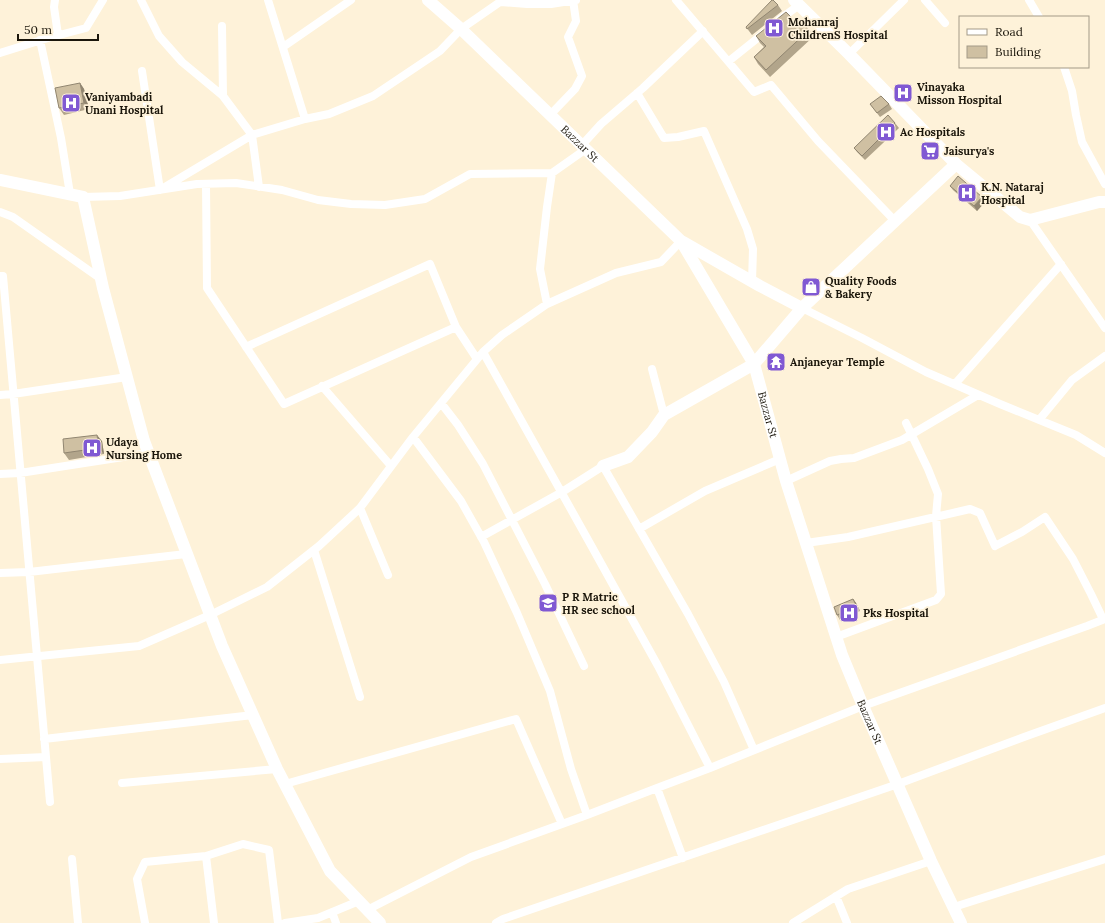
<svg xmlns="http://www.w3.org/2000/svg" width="1105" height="923" font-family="Lora,serif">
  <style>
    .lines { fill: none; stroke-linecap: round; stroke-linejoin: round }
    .street { stroke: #fff; stroke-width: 8 }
    .secondary { stroke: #fff; stroke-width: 12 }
    .wall { fill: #b2a58b }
    .shaded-wall { fill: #918671 }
    .building { fill: #cfc0a2; stroke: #918671 }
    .labels { text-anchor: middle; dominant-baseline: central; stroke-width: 3.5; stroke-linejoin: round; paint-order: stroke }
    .poi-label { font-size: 11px; font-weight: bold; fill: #1b160b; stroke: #fef2d9; text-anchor: start }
    .street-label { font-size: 11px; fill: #1b160b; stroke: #fef2d9 }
  </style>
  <rect width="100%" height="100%" fill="#fef2d9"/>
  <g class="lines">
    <!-- street -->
    <path class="street" d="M55 0 54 7 58 35
      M141 0 159 36 182 62 223 96 252 135 259 187
      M268 0 305 119
      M676 0 754 92 771 85 818 141 895 221
      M925 0 945 23
      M1029 0 1039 17
      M779 20 799 5
      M222 26 223 96
      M40 40 61 138 70 194
      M283 47 351 0
      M0 53 48 38 86 28 103 0
      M849 54 904 0
      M729 61 764 33
      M1064 67 1072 91 1076 115 1082 142 1105 184
      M142 71 160 190 252 135 305 119 329 114 373 96 440 51 461 29 500 2 527 4H551L576 0
      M637 93 664 138 678 137 704 131 747 229 753 249 752 282
      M550 115 575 89 582 76 568 37 576 21 573 0
      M582 145 601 124 643 88 703 31
      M206 184 207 288 284 404 456 327 477 359
      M83 197 120 196 197 184 236 183 282 190 318 200 351 204 385 205 425 199 470 174 552 173 586 149
      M0 212 13 217 101 279
      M1030 220 1105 328
      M0 276H3L50 802
      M547 304 540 269 547 207 552 173
      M802 308 862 338 926 372 1000 404 1076 435 1105 453
      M246 347 430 264 456 327
      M483 352 592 547 658 666 710 768
      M652 369 664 415
      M955 384 1061 264
      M322 386 391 466
      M0 395 13 394 127 377
      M441 403 458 425 483 464 545 584 584 666
      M1039 420 1072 380 1105 356
      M413 437 461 501 484 542 517 613 550 691 571 769 587 815
      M0 474 20 473 149 453
      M786 481 830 461 841 459 854 458 902 440 978 395
      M360 508 388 575
      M639 529 705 491 780 459
      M481 537 562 492 603 466 688 614 724 682 754 750
      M806 543 848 537 970 509 980 513 995 546 1022 532 1045 517 1073 559 1091 594 1103 619
      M314 550 360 697
      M0 573 29 572 186 554
      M836 637 936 600 941 594 936 516 938 494 928 469 906 423
      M0 660 139 646 210 615 267 587 319 546 360 508 413 437 483 352 502 335 547 304 616 273 661 262 681 241
      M44 739 253 715
      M0 759 46 757
      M122 783 277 769
      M285 784 516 719 562 824
      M657 788 683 858
      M206 856 214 923
      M72 859 78 923
      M836 896 847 923
      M954 907 1105 859
      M367 910 471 857 587 815 657 788 710 768 863 706 1087 626 1105 619
      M332 912 336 923
      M145 923 137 879 145 862 206 856 243 844 269 850 278 923
      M285 923 318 918 359 901
      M496 923 503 919 898 784 1024 737 1105 708
      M793 923 848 889 931 861"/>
    <!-- secondary -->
    <g class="secondary">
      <path id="s1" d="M428 0 461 29 681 241 754 364 786 481 842 655 863 706 931 861 961 923"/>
      <path d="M794 0 849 54 956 164 1020 217 1030 220 1099 202H1105"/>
      <path d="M0 180 83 197 103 288 144 441 222 646 277 769 330 871 380 923"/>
      <path d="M683 242 760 286 802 308"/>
      <path d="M603 466 628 457 652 432 664 415 754 364 802 308 956 164"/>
    </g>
  </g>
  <!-- wall -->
  <path class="wall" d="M778 5 782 11 752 35 746 27Z
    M794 20 809 30 814 36 770 77 758 64 754 57 764 47 760 43 756 36Z
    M80 83 84 89 89 109 64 115 59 108Z
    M900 85 908 95 903 99 894 89Z
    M870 104H889L892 109 880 117Z
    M895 123 899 128 865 160 857 152 854 148Z
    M950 186 985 202 977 211 953 190Z
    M102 441 104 454 69 460 64 453Z
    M853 599 856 603 860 611 840 620 837 615Z"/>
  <!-- shaded-wall -->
  <path class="shaded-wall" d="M80 83 84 89 89 109 84 103Z
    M982 197 985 202 977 211 974 206Z
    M97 435 102 441 104 454 99 448Z
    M853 599 856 603 860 611 857 607Z"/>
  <!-- building -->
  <path class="building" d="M772 0H773L778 5 747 29 746 27Z
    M786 12 794 20 797 17 809 30 766 70 754 57 766 46 756 36Z
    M80 83 84 103 59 108 55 88Z
    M900 85 907 92 902 97 894 89Z
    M881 96 889 104 877 113 870 104Z
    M888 115 895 123 862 156 854 148Z
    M958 176 982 197 974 206 950 186Z
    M97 435 99 448 64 453 63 439Z
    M853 599 857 607 837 615 834 607Z"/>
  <!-- icons -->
  <defs>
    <g id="hospital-square" transform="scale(1)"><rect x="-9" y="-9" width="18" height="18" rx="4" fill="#8059d3" stroke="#fef2d9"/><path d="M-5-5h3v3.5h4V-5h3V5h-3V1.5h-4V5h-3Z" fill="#fff"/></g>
    <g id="supermarket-square" transform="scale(1)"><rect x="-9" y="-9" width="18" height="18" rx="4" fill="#8059d3" stroke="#fef2d9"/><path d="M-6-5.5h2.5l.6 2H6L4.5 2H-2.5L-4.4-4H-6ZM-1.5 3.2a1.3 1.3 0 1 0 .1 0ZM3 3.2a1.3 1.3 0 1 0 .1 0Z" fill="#fff"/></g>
    <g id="shop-square" transform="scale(1)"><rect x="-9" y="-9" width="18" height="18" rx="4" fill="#8059d3" stroke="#fef2d9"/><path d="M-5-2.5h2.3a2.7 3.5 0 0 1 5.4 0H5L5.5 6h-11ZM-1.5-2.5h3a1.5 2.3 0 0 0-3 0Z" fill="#fff"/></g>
    <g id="temple-square" transform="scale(1)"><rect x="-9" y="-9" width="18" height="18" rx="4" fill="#8059d3" stroke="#fef2d9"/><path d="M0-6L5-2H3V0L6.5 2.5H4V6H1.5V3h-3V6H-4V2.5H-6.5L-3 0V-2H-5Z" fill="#fff"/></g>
    <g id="school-square" transform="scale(1)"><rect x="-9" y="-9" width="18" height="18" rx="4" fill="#8059d3" stroke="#fef2d9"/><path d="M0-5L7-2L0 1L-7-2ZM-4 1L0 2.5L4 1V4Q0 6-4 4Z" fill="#fff"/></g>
  </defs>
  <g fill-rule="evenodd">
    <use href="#hospital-square" x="774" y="28"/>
    <use href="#hospital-square" x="903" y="93"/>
    <use href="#hospital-square" x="71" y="103"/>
    <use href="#hospital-square" x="886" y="132"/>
    <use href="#supermarket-square" x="930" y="151"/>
    <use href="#hospital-square" x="967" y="193"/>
    <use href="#shop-square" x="811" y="287"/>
    <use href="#temple-square" x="776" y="362"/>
    <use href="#hospital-square" x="92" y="448"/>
    <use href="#school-square" x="548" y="603"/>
    <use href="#hospital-square" x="849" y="613"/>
  </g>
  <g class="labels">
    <!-- poi labels -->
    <g class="poi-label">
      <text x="788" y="22">Mohanraj<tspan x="788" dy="13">ChildrenS Hospital</tspan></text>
      <text x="917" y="87">Vinayaka<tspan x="917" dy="13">Misson Hospital</tspan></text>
      <text x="85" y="97">Vaniyambadi<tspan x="85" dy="13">Unani Hospital</tspan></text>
      <text x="900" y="132">Ac Hospitals</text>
      <text x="944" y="151">Jaisurya's</text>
      <text x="981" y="187">K.N. Nataraj<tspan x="981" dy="13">Hospital</tspan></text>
      <text x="825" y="281">Quality Foods<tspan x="825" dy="13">&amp; Bakery</tspan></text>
      <text x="790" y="362">Anjaneyar Temple</text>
      <text x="106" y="442">Udaya<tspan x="106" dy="13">Nursing Home</tspan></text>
      <text x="562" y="597">P R Matric<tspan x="562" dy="13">HR sec school</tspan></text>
      <text x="863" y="613">Pks Hospital</text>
    </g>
    <!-- street labels -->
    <g class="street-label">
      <text stroke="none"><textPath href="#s1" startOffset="209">Bazzar St</textPath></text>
      <text stroke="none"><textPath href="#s1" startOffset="545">Bazzar St</textPath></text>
      <text stroke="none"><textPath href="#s1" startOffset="869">Bazzar St</textPath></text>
    </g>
  </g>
  <!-- legend -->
  <rect x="959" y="16" width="130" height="52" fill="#fef2d9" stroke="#a39a87"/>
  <rect x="967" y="29" width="20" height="6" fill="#ffffff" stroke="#a39a87"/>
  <text x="995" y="36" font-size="12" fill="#1b160b">Road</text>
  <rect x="967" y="46" width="20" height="12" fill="#cfc0a2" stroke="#a39a87"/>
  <text x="995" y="56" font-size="12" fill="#1b160b">Building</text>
  <!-- scale -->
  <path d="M18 34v6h80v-6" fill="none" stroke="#1b160b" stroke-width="2"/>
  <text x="24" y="34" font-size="12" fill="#1b160b" stroke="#fef2d9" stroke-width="3" paint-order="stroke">50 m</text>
</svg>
